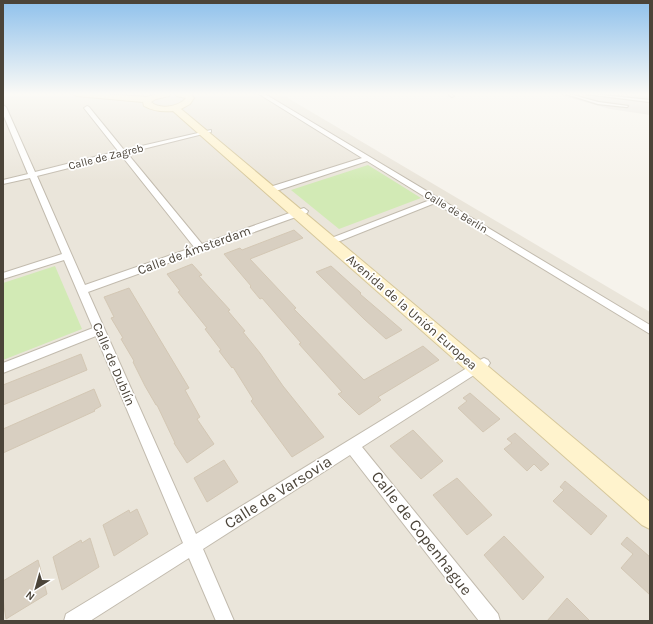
<svg xmlns="http://www.w3.org/2000/svg" width="653" height="624" font-family="Karla,sans-serif">
  <style>
    .residential { fill: #eae5da }
    .industrial { fill: #e6e2dd }
    .green { fill: #d2eab5 }
    .building { fill: #d8cfc1; stroke: #d3c7b4 }
    .lines { fill: none; stroke-linecap: round; stroke-linejoin: round }
    .lane-casing { stroke: #c2bbae; stroke-width: 2.5 }
    .street-casing { stroke: #c2bbae; stroke-width: 2 }
    .secondary-casing { stroke: #d6c79b; stroke-width: 2 }
    .lane { fill: #fff; fill-rule: evenodd }
    .street { fill: #fff; fill-rule: evenodd }
    .secondary { fill: #fff3cd; fill-rule: evenodd }
    .labels { text-anchor: middle; dominant-baseline: central; stroke-width: 3.5; stroke-linejoin: round; paint-order: stroke }
    .far-street-label { font-size: 11px; fill: #4b4439; stroke: #fff }
    .street-label { font-size: 13px; fill: #4b4439; stroke: #fff }
    .near-street-label { font-size: 16px; fill: #4b4439; stroke: #fff }
  </style>
  <rect width="100%" height="100%" fill="#f6f3ec"/>
  <!-- residential -->
  <path class="residential" d="M3 94H281L650 312V621H3Z"/>
  <!-- industrial -->
  <path class="industrial" d="M556 94H626L650 96V115L610 109Z"/>
  <!-- green -->
  <path class="green" d="M368 165 421 198 339 229 291 190Z
    M55 266 82 329 3 360V283Z"/>
  <!-- building -->
  <path class="building" d="M294 230 303 238 250 259 296 308 294 309 364 380 423 346 439 360 378 397 381 400 359 415 338 394 342 392 299 344 301 343 262 298 260 299 250 287 251 286 224 254 240 248 242 250Z
    M192 264 202 275 199 276 230 310 228 311 245 331 243 332 260 353 283 386 324 437 292 457 251 401 253 399 233 367 232 368 219 351 221 350 205 329 207 328 178 292 180 291 167 274Z
    M331 266 361 293 360 294 402 330 386 339 364 319 316 272Z
    M129 288 189 388 185 390 200 417 197 419 214 444 187 463 174 443H175L157 405H156L145 386 133 362 134 361 121 339 123 338 111 318 114 317 104 297Z
    M81 354 87 370 3 405V385Z
    M94 389 101 406 94 410 95 411 3 453V429Z
    M470 393 500 419 483 432 458 408 467 401 463 398Z
    M413 430 443 461 421 479 390 446Z
    M515 433 549 464 541 471 534 464 527 471 504 449 512 443 507 439Z
    M224 460 238 482 207 502 194 478Z
    M457 478 492 515 467 535 433 495Z
    M565 481 607 516 591 535 553 501 564 490 560 487Z
    M137 509 148 534 114 556 103 525 129 510 130 513Z
    M504 536 544 577 523 600 484 555Z
    M627 537 650 557V595L621 568 633 554 621 544Z
    M90 538 99 567 62 590 53 557 81 540 82 543Z
    M38 560 47 594 6 619 3 599V581Z
    M567 598 590 621H547Z"/>
  <g class="lines">
    <!-- lane casing -->
    <g class="lane-casing">
      <path id="lane" d="M448 94H450L454 96 452 97Z
        M566 94H569L598 102 628 106 627 107 598 104Z
        M586 94H591L650 100V102Z"/>
    </g>
    <!-- street casing -->
    <g class="street-casing">
      <path id="street" d="M259 94H265L650 325V334L435 203 340 241H334L332 239 334 237 430 200 367 161 279 190H273V186L362 158Z
        M3 105 6 107 35 172 118 151 84 108 87 106 89 107 124 150 211 130V132L127 153 202 244 301 209 304 208 308 211 307 213 88 292 196 534 480 360 484 358 488 360 490 363 488 366 362 447 498 614 500 621H479L350 455 203 549 234 621H216L189 558 90 621H64L66 614 183 543 96 336 3 373V363L93 328 64 260 3 279V273L62 254 30 178 3 184V180L28 174 3 114ZM121 155 194 247 85 285 37 176Z"/>
    </g>
    <!-- secondary casing -->
    <g class="secondary-casing">
      <path id="secondary" d="M73 94H101L147 97 157 94H170L169 96 156 99 151 102C159 110 179 107 186 98L177 96 176 94H191L194 98 190 104 181 109 650 502V529L642 525 173 111C163 112 153 111 144 106L143 102 77 96Z"/>
    </g>
    <!-- lane -->
    <use href="#lane" class="lane"/>
    <!-- street -->
    <use href="#street" class="street"/>
    <!-- secondary -->
    <use href="#secondary" class="secondary"/>
  </g>
  <!-- sky -->
  <linearGradient id="sky" x2="0" y2="1"><stop stop-color="#8fc1ec"/><stop offset="0.52" stop-color="#fbfaf6"/><stop offset="1" stop-color="#fbfaf6" stop-opacity="0"/></linearGradient>
  <rect width="653" height="181" fill="url(#sky)"/>
  <g class="labels">
    <!-- far-street labels -->
    <g class="far-street-label">
      <text transform="translate(106 157) rotate(-14)">Calle de Zagreb</text>
      <text transform="translate(456 212) rotate(31)">Calle de Berlín</text>
    </g>
    <!-- street labels -->
    <g class="street-label">
      <text transform="translate(194 250) rotate(-20)">Calle de Ámsterdam</text>
      <text transform="translate(412 312) rotate(41)">Avenida de la Unión Europea</text>
      <text transform="translate(114 364) rotate(67)">Calle de Dublín</text>
    </g>
    <!-- near-street labels -->
    <g class="near-street-label">
      <text transform="translate(278 492) rotate(-32)">Calle de Varsovia</text>
      <text transform="translate(422 533) rotate(52)">Calle de Copenhague</text>
    </g>
  </g>
  <!-- border -->
  <rect width="653" height="624" fill="none" stroke="#4b4439" stroke-width="8"/>
  <!-- north arrow -->
  <g transform="translate(36 588) rotate(217)" stroke="#ffffff" stroke-width="3" paint-order="stroke">
  <path d="M0-3L7 15L0 10L-7 15Z" fill="#4b4439"/>
  <text y="-6" font-size="11" font-weight="bold" text-anchor="middle" fill="#4b4439">N</text>
  </g>
</svg>
